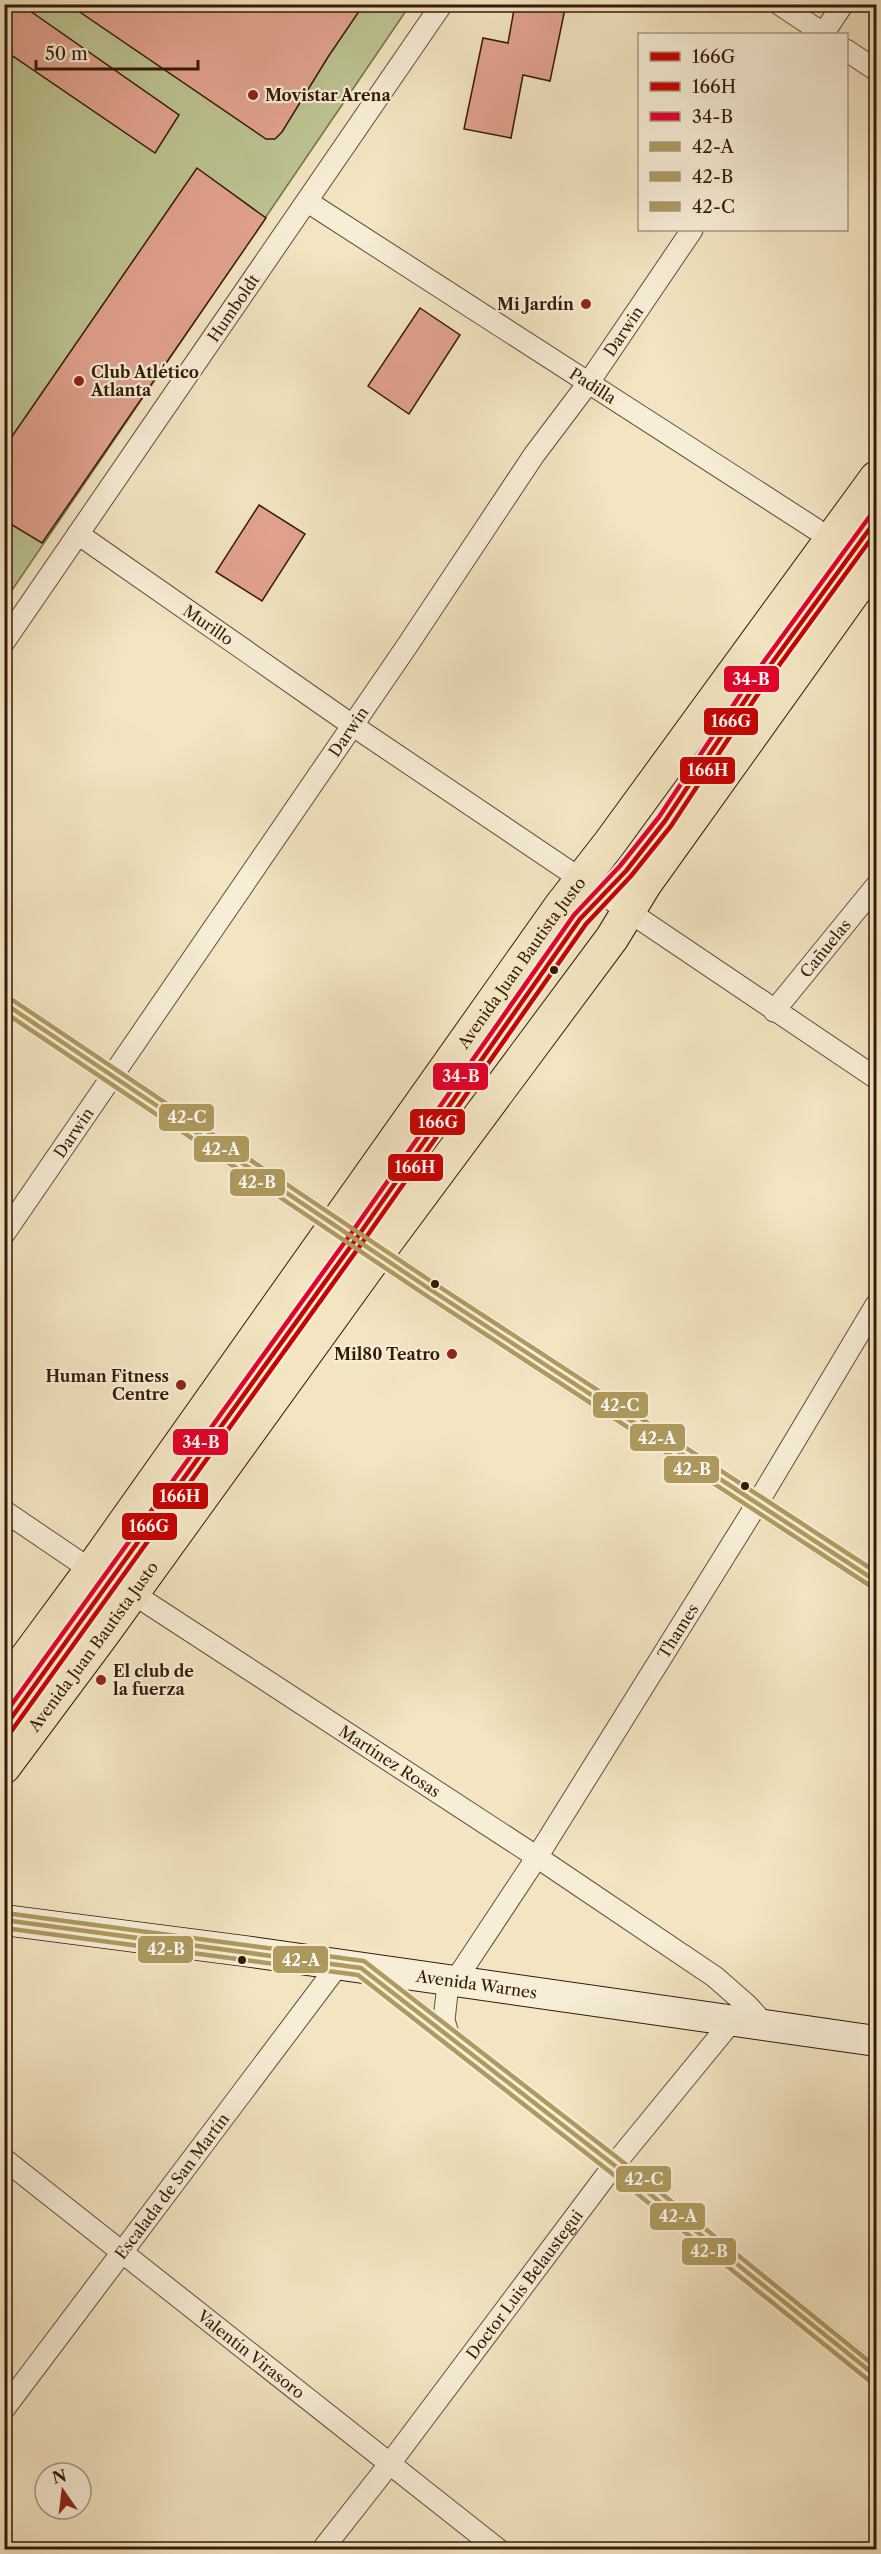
<svg xmlns="http://www.w3.org/2000/svg" width="881" height="2554" font-family="'Libre Caslon Text',serif">
  <style>
    .green { fill: #bdc492; stroke: #786f4c; stroke-width: 1.5 }
    .building { fill: #e2a38f; stroke: #341a06; stroke-width: 1.5 }
    .lines { fill: none; stroke-linecap: round; stroke-linejoin: round }
    .street-casing { stroke: #644d35; stroke-width: 23 }
    .secondary-casing { stroke: #341a06; stroke-width: 32 }
    .primary-casing { stroke: #341a06; stroke-width: 35 }
    .street { stroke: #f7eed7; stroke-width: 21 }
    .secondary { stroke: #f7eed7; stroke-width: 30 }
    .primary { stroke: #f3e5c2; stroke-width: 33 }
    .bus-1-casing { stroke: #f7eed7; stroke-width: 9 }
    .bus-2-casing { stroke: #f7eed7; stroke-width: 9 }
    .bus-3-casing { stroke: #f7eed7; stroke-width: 9 }
    .bus-4-casing { stroke: #f7eed7; stroke-width: 9 }
    .bus-5-casing { stroke: #f7eed7; stroke-width: 9 }
    .bus-6-casing { stroke: #f7eed7; stroke-width: 9 }
    .bus-1 { stroke: #c70201; stroke-width: 4.5 }
    .bus-2 { stroke: #c70201; stroke-width: 4.5 }
    .bus-3 { stroke: #e4002b; stroke-width: 4.5 }
    .bus-4 { stroke: #ae9a5e; stroke-width: 4.5 }
    .bus-5 { stroke: #ae9a5e; stroke-width: 4.5 }
    .bus-6 { stroke: #ae9a5e; stroke-width: 4.5 }
    .poi-dot { fill: #8f2418; stroke: #f7eed7; stroke-width: 2 }
    .bus-dot { fill: #341a06; stroke: #f7eed7; stroke-width: 2 }
    .labels { text-anchor: middle; dominant-baseline: central; stroke-width: 4.5; stroke-linejoin: round; paint-order: stroke }
    .poi-label { font-size: 16px; font-weight: bold; fill: #341a06; stroke: #f7eed7; text-anchor: start }
    .street-label { font-size: 16px; fill: #341a06; stroke: #f7eed7 }
    .line-badge { stroke: #f7eed7; stroke-width: 2 }
    .badge-label { font-size: 16px; text-anchor: middle; font-weight: bold; fill: #fff }
  </style>
  <rect width="100%" height="100%" fill="#f3e5c2"/>
  <filter id="stains"><feTurbulence type="fractalNoise" baseFrequency=".00333" numOctaves="4"/><feColorMatrix values="0 0 0 0 .2 0 0 0 0 .09 0 0 0 0 .02 0 0 0 .5 -.17"/></filter>
  <radialGradient id="worn" r=".72"><stop offset=".6" stop-color="#630" stop-opacity="0"/><stop offset="1" stop-color="#630" stop-opacity=".3"/></radialGradient>
  <!-- green -->
  <path class="green" d="M5 5H410L6 599H5Z"/>
  <!-- building -->
  <path class="building" d="M16 4H20L179 115 155 153 4 50V24Z
    M68 4H364L328 57 282 132 275 139H266Z
    M515 4H566L550 81 523 75 511 138 464 129 483 38 508 43Z
    M197 168 266 218 42 543 4 520V448Z
    M420 308 460 335 409 414 368 386Z
    M259 505 305 534 262 601 216 572Z"/>
  <g class="lines">
    <!-- street casing -->
    <g class="street-casing">
      <g id="street">
        <path d="M779 4 824 34"/>
        <path d="M823 34 843 4"/>
        <path d="M846 50 876 70"/>
        <path id="s1" d="M308 202 831 539 876 571"/>
        <path id="s2" d="M78 534 352 725 876 1078"/>
        <path id="s3" d="M4 642 442 4"/>
        <path d="M4 1003 431 1290 876 1581"/>
        <path id="s4" d="M774 1011 876 886"/>
        <path id="s5" d="M4 1234 407 646 534 455 589 382 692 230"/>
        <path id="s6" d="M4 1511 91 1570 132 1593 537 1857 715 1977 748 2006 766 2026"/>
        <path d="M364 1970 614 2165 876 2376"/>
        <path id="s7" d="M448 2034 444 2020 447 1993 537 1857 757 1504 876 1305"/>
        <path id="s8" d="M4 2159 499 2550"/>
        <path id="s9" d="M4 2409 339 1964"/>
        <path id="s10" d="M322 2550 391 2462 614 2165 732 2021"/>
      </g>
    </g>
    <!-- secondary casing -->
    <g class="secondary-casing">
      <g id="secondary">
        <path id="s11" d="M4 1920 244 1951 876 2041"/>
      </g>
    </g>
    <!-- primary casing -->
    <g class="primary-casing">
      <g id="primary">
        <path id="s12" d="M4 1688 91 1570 560 907 609 844 876 478"/>
        <path id="s13" d="M4 1767 103 1634 378 1253 612 938 645 884 876 561"/>
      </g>
    </g>
    <!-- street -->
    <use href="#street" class="street"/>
    <!-- secondary -->
    <use href="#secondary" class="secondary"/>
    <!-- primary -->
    <use href="#primary" class="primary"/>
    <!-- bus-1 casing -->
    <g class="bus-1-casing">
      <path id="bus-1" d="M4 1728 356 1239 580 919 626 871 665 821 750 693 876 520"/>
    </g>
    <!-- bus-2 casing -->
    <g class="bus-2-casing">
      <path id="bus-2" d="M10 1733 362 1243 586 924 631 876 671 826 756 697 876 532"/>
    </g>
    <!-- bus-3 casing -->
    <g class="bus-3-casing">
      <path id="bus-3" d="M4 1715 350 1235 574 915 620 866 659 817 744 689 870 516"/>
    </g>
    <!-- bus-4 casing -->
    <g class="bus-4-casing">
      <path id="bus-4" d="M4 1003 431 1290 876 1581
        M4 1920 361 1968 614 2165 876 2376"/>
    </g>
    <!-- bus-5 casing -->
    <g class="bus-5-casing">
      <path id="bus-5" d="M4 1012 427 1296 872 1587
        M4 1928 358 1975 609 2171 871 2382"/>
    </g>
    <!-- bus-6 casing -->
    <g class="bus-6-casing">
      <path id="bus-6" d="M8 997 435 1284 876 1572
        M5 1913 364 1961 619 2159 876 2367"/>
    </g>
    <!-- bus-1 -->
    <use href="#bus-1" class="bus-1"/>
    <!-- bus-2 -->
    <use href="#bus-2" class="bus-2"/>
    <!-- bus-3 -->
    <use href="#bus-3" class="bus-3"/>
    <!-- bus-4 -->
    <use href="#bus-4" class="bus-4"/>
    <!-- bus-5 -->
    <use href="#bus-5" class="bus-5"/>
    <!-- bus-6 -->
    <use href="#bus-6" class="bus-6"/>
  </g>
  <!-- markers -->
  <g class="poi-dot">
    <circle cx="253" cy="95" r="6"/>
    <circle cx="586" cy="304" r="6"/>
    <circle cx="79" cy="381" r="6"/>
    <circle cx="452" cy="1354" r="6"/>
    <circle cx="181" cy="1385" r="6"/>
    <circle cx="101" cy="1680" r="6"/>
  </g>
  <g class="bus-dot">
    <circle cx="554" cy="970" r="5"/>
    <circle cx="435" cy="1284" r="5"/>
    <circle cx="745" cy="1486" r="5"/>
    <circle cx="242" cy="1960" r="5"/>
  </g>
  <g class="labels">
    <!-- poi labels -->
    <g class="poi-label">
      <text x="265" y="95">Movistar Arena</text>
      <text x="574" y="304" text-anchor="end">Mi Jardín</text>
      <text x="91" y="372">Club Atlético<tspan x="91" dy="18">Atlanta</tspan></text>
      <text x="440" y="1354" text-anchor="end">Mil80 Teatro</text>
      <text x="169" y="1376" text-anchor="end">Human Fitness<tspan x="169" dy="18">Centre</tspan></text>
      <text x="113" y="1671">El club de<tspan x="113" dy="18">la fuerza</tspan></text>
    </g>
    <!-- street labels -->
    <g class="street-label">
      <text stroke="none"><textPath href="#s3" startOffset="405">Humboldt</textPath></text>
      <text stroke="none"><textPath href="#s5" startOffset="1095">Darwin</textPath></text>
      <text stroke="none"><textPath href="#s1" startOffset="339">Padilla</textPath></text>
      <text stroke="none"><textPath href="#s2" startOffset="159">Murillo</textPath></text>
      <text stroke="none"><textPath href="#s5" startOffset="609">Darwin</textPath></text>
      <text stroke="none"><textPath href="#s4" startOffset="81">Cañuelas</textPath></text>
      <text stroke="none"><textPath href="#s12" startOffset="891">Avenida Juan Bautista Justo</textPath></text>
      <text stroke="none"><textPath href="#s5" startOffset="123">Darwin</textPath></text>
      <text stroke="none"><textPath href="#s7" startOffset="471">Thames</textPath></text>
      <text stroke="none"><textPath href="#s13" startOffset="150">Avenida Juan Bautista Justo</textPath></text>
      <text stroke="none"><textPath href="#s6" startOffset="460">Martínez Rosas</textPath></text>
      <text stroke="none"><textPath href="#s11" startOffset="477">Avenida Warnes</textPath></text>
      <text stroke="none"><textPath href="#s9" startOffset="279">Escalada de San Martín</textPath></text>
      <text stroke="none"><textPath href="#s10" startOffset="334">Doctor Luis Belaustegui</textPath></text>
      <text stroke="none"><textPath href="#s8" startOffset="315">Valentín Virasoro</textPath></text>
    </g>
  </g>
  <g class="line-badge">
    <rect x="723" y="665" width="57" height="28" rx="6" fill="#e4002b"/>
    <rect x="703" y="707" width="56" height="29" rx="6" fill="#c70201"/>
    <rect x="679" y="756" width="57" height="29" rx="6" fill="#c70201"/>
    <rect x="432" y="1062" width="57" height="29" rx="6" fill="#e4002b"/>
    <rect x="158" y="1103" width="57" height="29" rx="6" fill="#ae9a5e"/>
    <rect x="409" y="1108" width="57" height="28" rx="6" fill="#c70201"/>
    <rect x="193" y="1135" width="57" height="28" rx="6" fill="#ae9a5e"/>
    <rect x="387" y="1153" width="57" height="29" rx="6" fill="#c70201"/>
    <rect x="229" y="1168" width="57" height="29" rx="6" fill="#ae9a5e"/>
    <rect x="592" y="1391" width="57" height="28" rx="6" fill="#ae9a5e"/>
    <rect x="629" y="1423" width="57" height="29" rx="6" fill="#ae9a5e"/>
    <rect x="172" y="1428" width="57" height="28" rx="6" fill="#e4002b"/>
    <rect x="663" y="1455" width="57" height="29" rx="6" fill="#ae9a5e"/>
    <rect x="152" y="1482" width="57" height="28" rx="6" fill="#c70201"/>
    <rect x="121" y="1512" width="57" height="29" rx="6" fill="#c70201"/>
    <rect x="137" y="1935" width="57" height="29" rx="6" fill="#ae9a5e"/>
    <rect x="272" y="1945" width="57" height="29" rx="6" fill="#ae9a5e"/>
    <rect x="615" y="2165" width="57" height="28" rx="6" fill="#ae9a5e"/>
    <rect x="649" y="2202" width="57" height="29" rx="6" fill="#ae9a5e"/>
    <rect x="681" y="2237" width="56" height="29" rx="6" fill="#ae9a5e"/>
  </g>
  <g class="badge-label">
    <text x="751" y="685">34-B</text>
    <text x="731" y="727">166G</text>
    <text x="708" y="776">166H</text>
    <text x="461" y="1082">34-B</text>
    <text x="187" y="1123">42-C</text>
    <text x="438" y="1128">166G</text>
    <text x="221" y="1155">42-A</text>
    <text x="415" y="1173">166H</text>
    <text x="257" y="1188">42-B</text>
    <text x="620" y="1411">42-C</text>
    <text x="657" y="1444">42-A</text>
    <text x="201" y="1448">34-B</text>
    <text x="692" y="1475">42-B</text>
    <text x="180" y="1502">166H</text>
    <text x="149" y="1532">166G</text>
    <text x="166" y="1955">42-B</text>
    <text x="301" y="1966">42-A</text>
    <text x="644" y="2185">42-C</text>
    <text x="678" y="2222">42-A</text>
    <text x="709" y="2257">42-B</text>
  </g>
  <!-- margin -->
  <rect width="881" height="2554" fill="none" stroke="#f3e5c2" stroke-width="24"/>
  <rect x="6" y="6" width="869" height="2542" fill="none" stroke="#341a06" stroke-width="3"/>
  <rect x="12" y="12" width="857" height="2530" fill="none" stroke="#341a06" stroke-width="1.5"/>
  <!-- legend -->
  <rect x="638" y="33" width="210" height="198" fill="#f7eed7" stroke="#a99983" stroke-width="1.5"/>
  <rect x="650" y="52" width="30" height="9" fill="#c70201" stroke="#a99983" stroke-width="1.5"/>
  <text x="692" y="63" font-size="18" fill="#341a06">166G</text>
  <rect x="650" y="82" width="30" height="9" fill="#c70201" stroke="#a99983" stroke-width="1.5"/>
  <text x="692" y="93" font-size="18" fill="#341a06">166H</text>
  <rect x="650" y="112" width="30" height="9" fill="#e4002b" stroke="#a99983" stroke-width="1.5"/>
  <text x="692" y="123" font-size="18" fill="#341a06">34-B</text>
  <rect x="650" y="142" width="30" height="9" fill="#ae9a5e" stroke="#a99983" stroke-width="1.5"/>
  <text x="692" y="153" font-size="18" fill="#341a06">42-A</text>
  <rect x="650" y="172" width="30" height="9" fill="#ae9a5e" stroke="#a99983" stroke-width="1.5"/>
  <text x="692" y="183" font-size="18" fill="#341a06">42-B</text>
  <rect x="650" y="202" width="30" height="9" fill="#ae9a5e" stroke="#a99983" stroke-width="1.5"/>
  <text x="692" y="213" font-size="18" fill="#341a06">42-C</text>
  <!-- north arrow -->
  <g transform="translate(63 2491) rotate(346)"><circle r="28" fill="#f7eed7" stroke="#a99983" stroke-width="1.5"/>
  <path d="M0-4.5L10 22L0 15L-10 22Z" fill="#8f2418"/>
  <text y="-9" font-size="16" font-weight="bold" text-anchor="middle" fill="#341a06">N</text>
  </g>
  <!-- scale -->
  <path d="M36 60v9h162v-9" fill="none" stroke="#341a06" stroke-width="3"/>
  <text x="45" y="60" font-size="18" fill="#341a06" stroke="#f7eed7" stroke-width="4.5" paint-order="stroke">50 m</text>
  <rect width="100%" height="100%" filter="url(#stains)"/>
  <rect width="100%" height="100%" fill="url(#worn)"/>
</svg>
